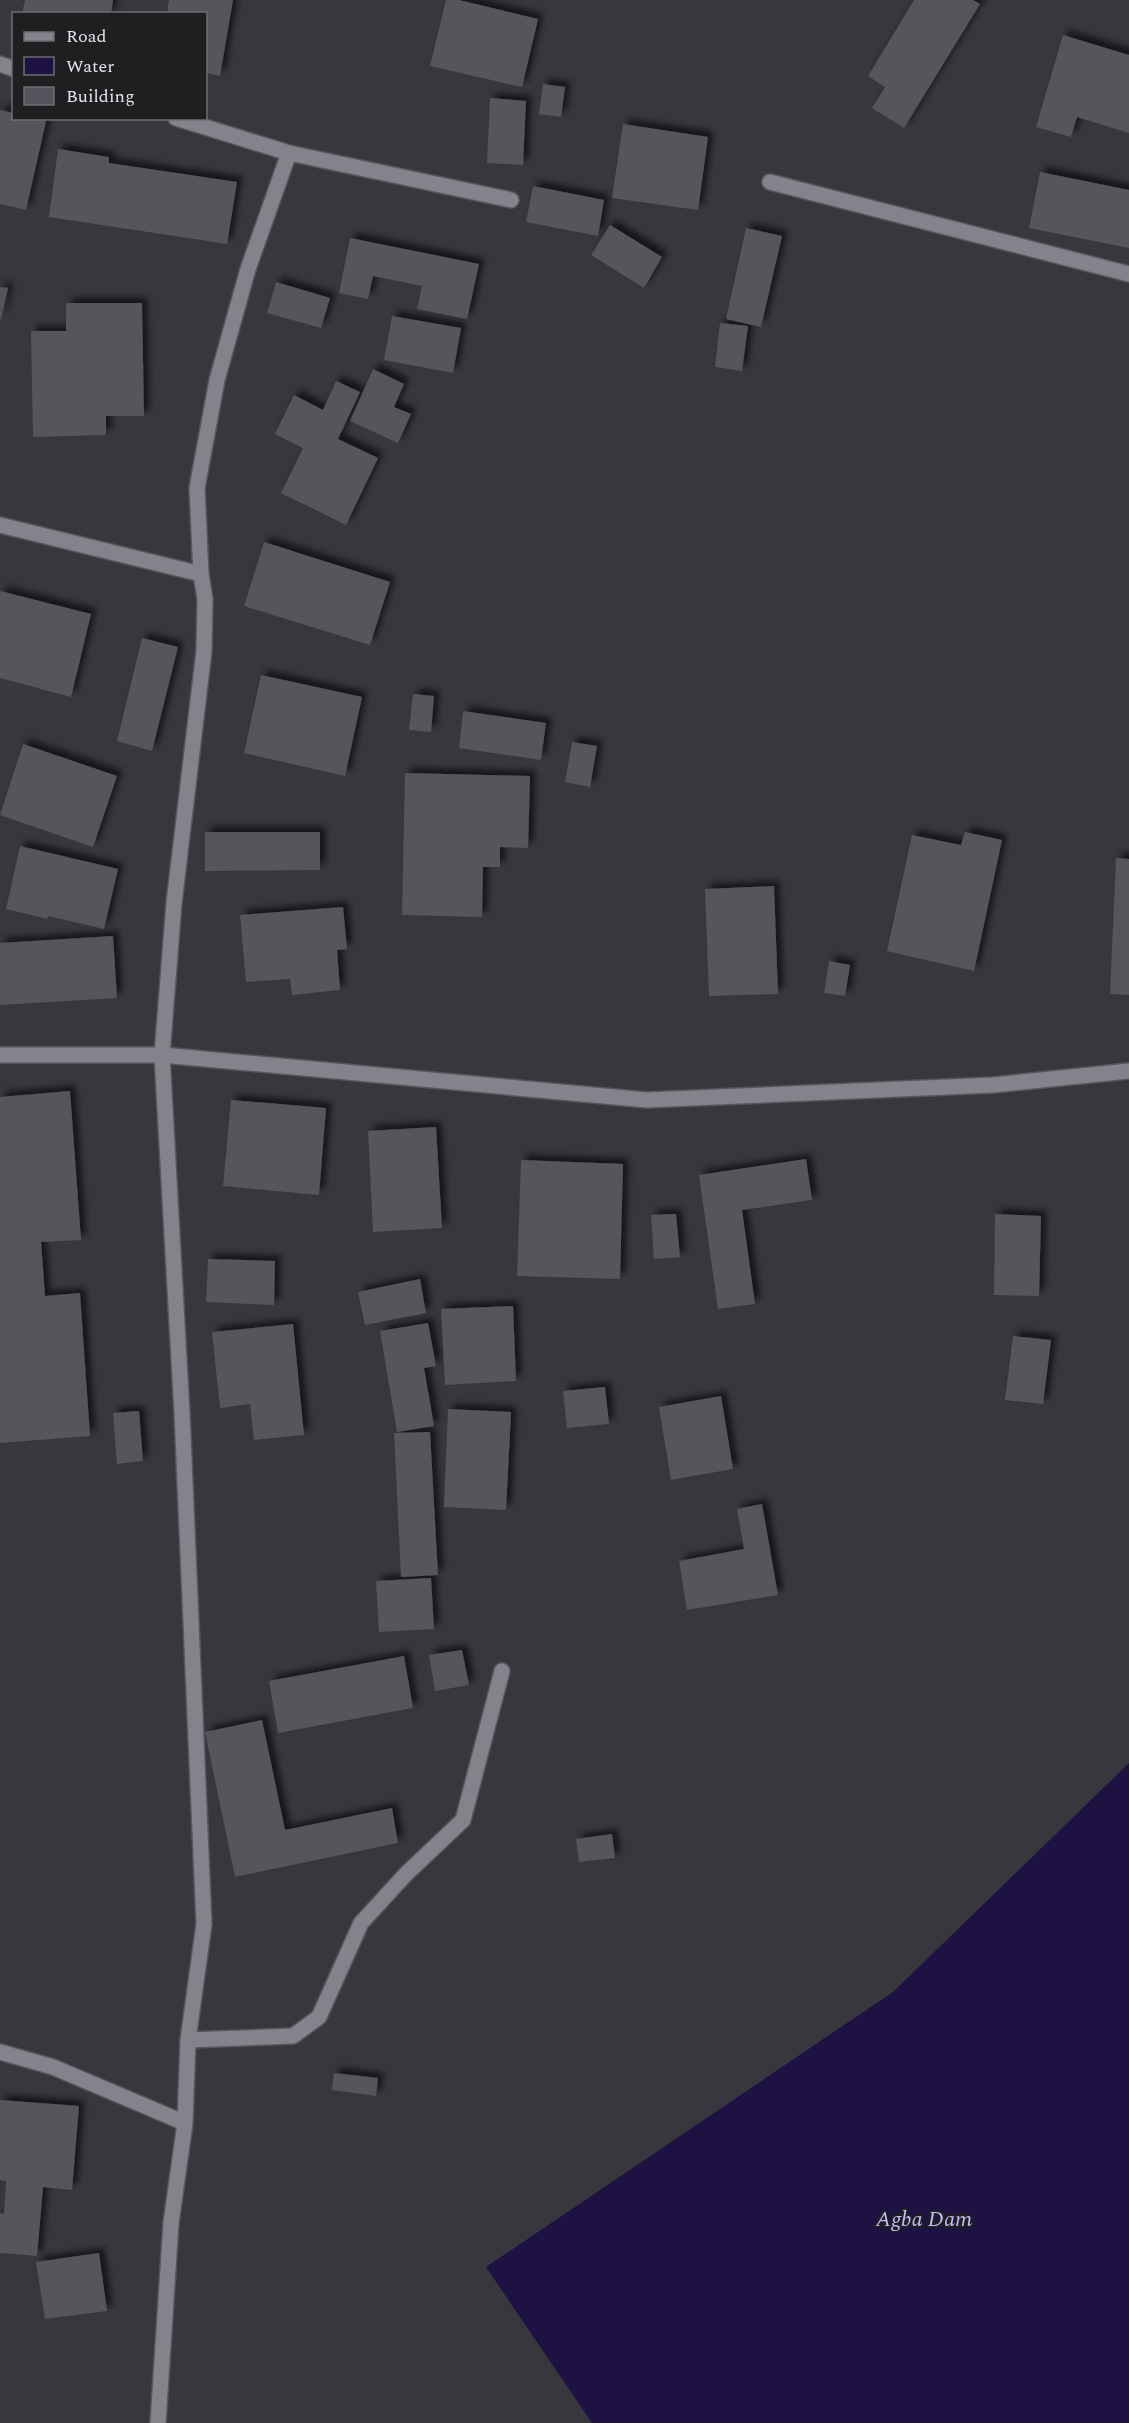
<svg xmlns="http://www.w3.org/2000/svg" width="1129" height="2423" font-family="Spectral,serif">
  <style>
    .water { fill: #1e1242 }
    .building { fill: #55545c; filter: url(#shadow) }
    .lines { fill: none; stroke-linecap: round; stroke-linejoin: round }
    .minor-casing { stroke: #56555c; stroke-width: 18 }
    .minor { stroke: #83838b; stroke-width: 15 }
    .labels { text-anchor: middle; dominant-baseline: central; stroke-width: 4.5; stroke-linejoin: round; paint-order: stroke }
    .water-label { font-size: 22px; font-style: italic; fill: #c3bcff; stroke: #1f1f22 }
  </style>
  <defs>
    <filter id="shadow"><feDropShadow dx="5.5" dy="-5.5" stdDeviation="3" flood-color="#0009"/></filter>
  </defs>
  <rect width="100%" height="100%" fill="#37373e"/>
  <!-- water -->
  <path class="water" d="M1129 1763V2423H592L486 2267 893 1992Z"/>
  <!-- building -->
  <path class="building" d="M25 0H113L111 14H22Z
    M169 0H233L220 76 206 73V14H167Z
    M446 0H459L538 19 522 87 430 66Z
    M914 0H973L980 4 904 128 872 108 885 87 868 76Z
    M1063 35 1129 55V133L1077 117 1071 137 1036 127Z
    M543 84 565 87 561 117 539 114Z
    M490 98 526 101 523 165 487 163Z
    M0 110 14 113V118H35L46 121 26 210 0 204Z
    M623 124 708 137 698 210 612 198Z
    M58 149 109 157V163L237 182 227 244 49 217Z
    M1040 172 1129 190V248L1029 228Z
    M533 186 604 200 598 236 526 222Z
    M610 225 662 257 644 288 591 255Z
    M746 228 782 236 761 327 726 319Z
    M350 238 479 264 467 319 417 309 422 286 373 276 368 299 339 293Z
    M276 282 330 298 321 328 267 313Z
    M0 287 8 288 1 319H0Z
    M66 303H142L144 416H106V435L33 437 31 331H66Z
    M392 316 461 328 453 373 384 360Z
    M720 323 748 326 742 371 715 367Z
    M373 369 404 384 394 407 411 414 398 443 350 421Z
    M336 381 360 392 338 439 378 458 346 525 281 493 303 448 275 434 294 395 323 410Z
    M264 542 390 582 370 645 244 606Z
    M0 591 91 614 71 697 0 678Z
    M142 638 178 647 152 751 117 741Z
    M261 675 362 697 345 776 244 753Z
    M413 694 434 696 431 732 409 730Z
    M463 711 546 723 541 760 459 748Z
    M572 742 597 746 590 787 565 782Z
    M23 744 117 776 93 847 0 815Z
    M405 773 530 776 528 848 500 847V867H483L482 917 402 915Z
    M205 832H320V870L205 871Z
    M965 832 1002 840 974 971 887 951 912 835 961 845Z
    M20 846 118 869 104 929 48 916 47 919 6 909Z
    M1116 858 1129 859V995L1110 994Z
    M774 886 778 994 709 996 705 889Z
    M343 907 347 949 337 950 340 990 292 995 290 979 246 982 240 915Z
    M113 936 117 998 0 1005V943Z
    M829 961 850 965 845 996 824 993Z
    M70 1091 81 1240 41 1242 45 1296 80 1293 90 1436 0 1443V1097Z
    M231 1100 326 1108 319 1195 223 1186Z
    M436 1127 442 1228 373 1232 368 1131Z
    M806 1159 812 1200 742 1210 755 1304 718 1309 699 1175Z
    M521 1160 623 1164 620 1279 517 1276Z
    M676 1214 680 1257 654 1259 651 1215Z
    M995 1214 1041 1216 1039 1296 994 1295Z
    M208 1259 275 1261 274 1305 206 1302Z
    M420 1279 426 1313 365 1325 358 1292Z
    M513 1306 516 1381 445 1385 441 1309Z
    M428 1323 436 1366 424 1368 434 1426 397 1432 380 1331Z
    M293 1324 304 1435 254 1440 250 1404 220 1408 212 1332Z
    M1013 1336 1051 1340 1043 1404 1005 1400Z
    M605 1387 609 1424 567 1428 563 1391Z
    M721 1396 733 1469 671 1480 659 1407Z
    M448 1409 511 1412 506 1510 444 1507Z
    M139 1411 143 1461 117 1464 113 1413Z
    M430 1432 438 1575 401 1577 394 1433Z
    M762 1504 778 1595 687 1610 679 1561 744 1549 737 1509Z
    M431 1578 434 1629 379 1632 376 1581Z
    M462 1650 469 1685 435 1691 429 1655Z
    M404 1656 413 1708 278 1733 269 1681Z
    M262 1720 285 1830 392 1808 398 1843 235 1877 205 1732Z
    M612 1834 615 1858 579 1862 576 1839Z
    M334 2073 378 2078 376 2096 332 2090Z
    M0 2100 79 2106 72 2190 43 2187 37 2256 0 2253V2213L4 2214 6 2181 0 2180Z
    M99 2253 107 2311 45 2319 36 2262Z"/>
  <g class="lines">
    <!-- minor casing -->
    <g class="minor-casing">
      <path id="minor" d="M0 64 14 69
        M176 118 289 153 511 200
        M770 182 1129 274
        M0 525 201 574
        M0 1055H162L647 1100 993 1085 1129 1071
        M188 2040 293 2036 319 2017 361 1923 406 1874 463 1820 502 1671
        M0 2052 53 2067 185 2123
        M158 2423 171 2223 185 2123 188 2040 204 1924 182 1413 162 1055 174 903 204 651 205 599 201 574 197 488 217 380 248 269 289 153"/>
    </g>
    <!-- minor -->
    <use href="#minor" class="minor"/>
  </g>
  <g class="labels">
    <!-- water labels -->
    <g class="water-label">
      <text x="924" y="2219">Agba Dam</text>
    </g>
  </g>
  <!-- legend -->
  <rect x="12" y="12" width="195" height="108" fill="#1f1f22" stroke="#6e6e71" stroke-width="1.5"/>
  <rect x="24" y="32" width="30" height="9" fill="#83838b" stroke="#6e6e71" stroke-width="1.5"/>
  <text x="66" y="42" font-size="18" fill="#e4e4e8">Road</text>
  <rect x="24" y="57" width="30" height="18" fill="#1e1242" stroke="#6e6e71" stroke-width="1.5"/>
  <text x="66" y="72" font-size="18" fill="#e4e4e8">Water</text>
  <rect x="24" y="87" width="30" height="18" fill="#55545c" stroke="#6e6e71" stroke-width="1.5"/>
  <text x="66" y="102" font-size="18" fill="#e4e4e8">Building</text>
</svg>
